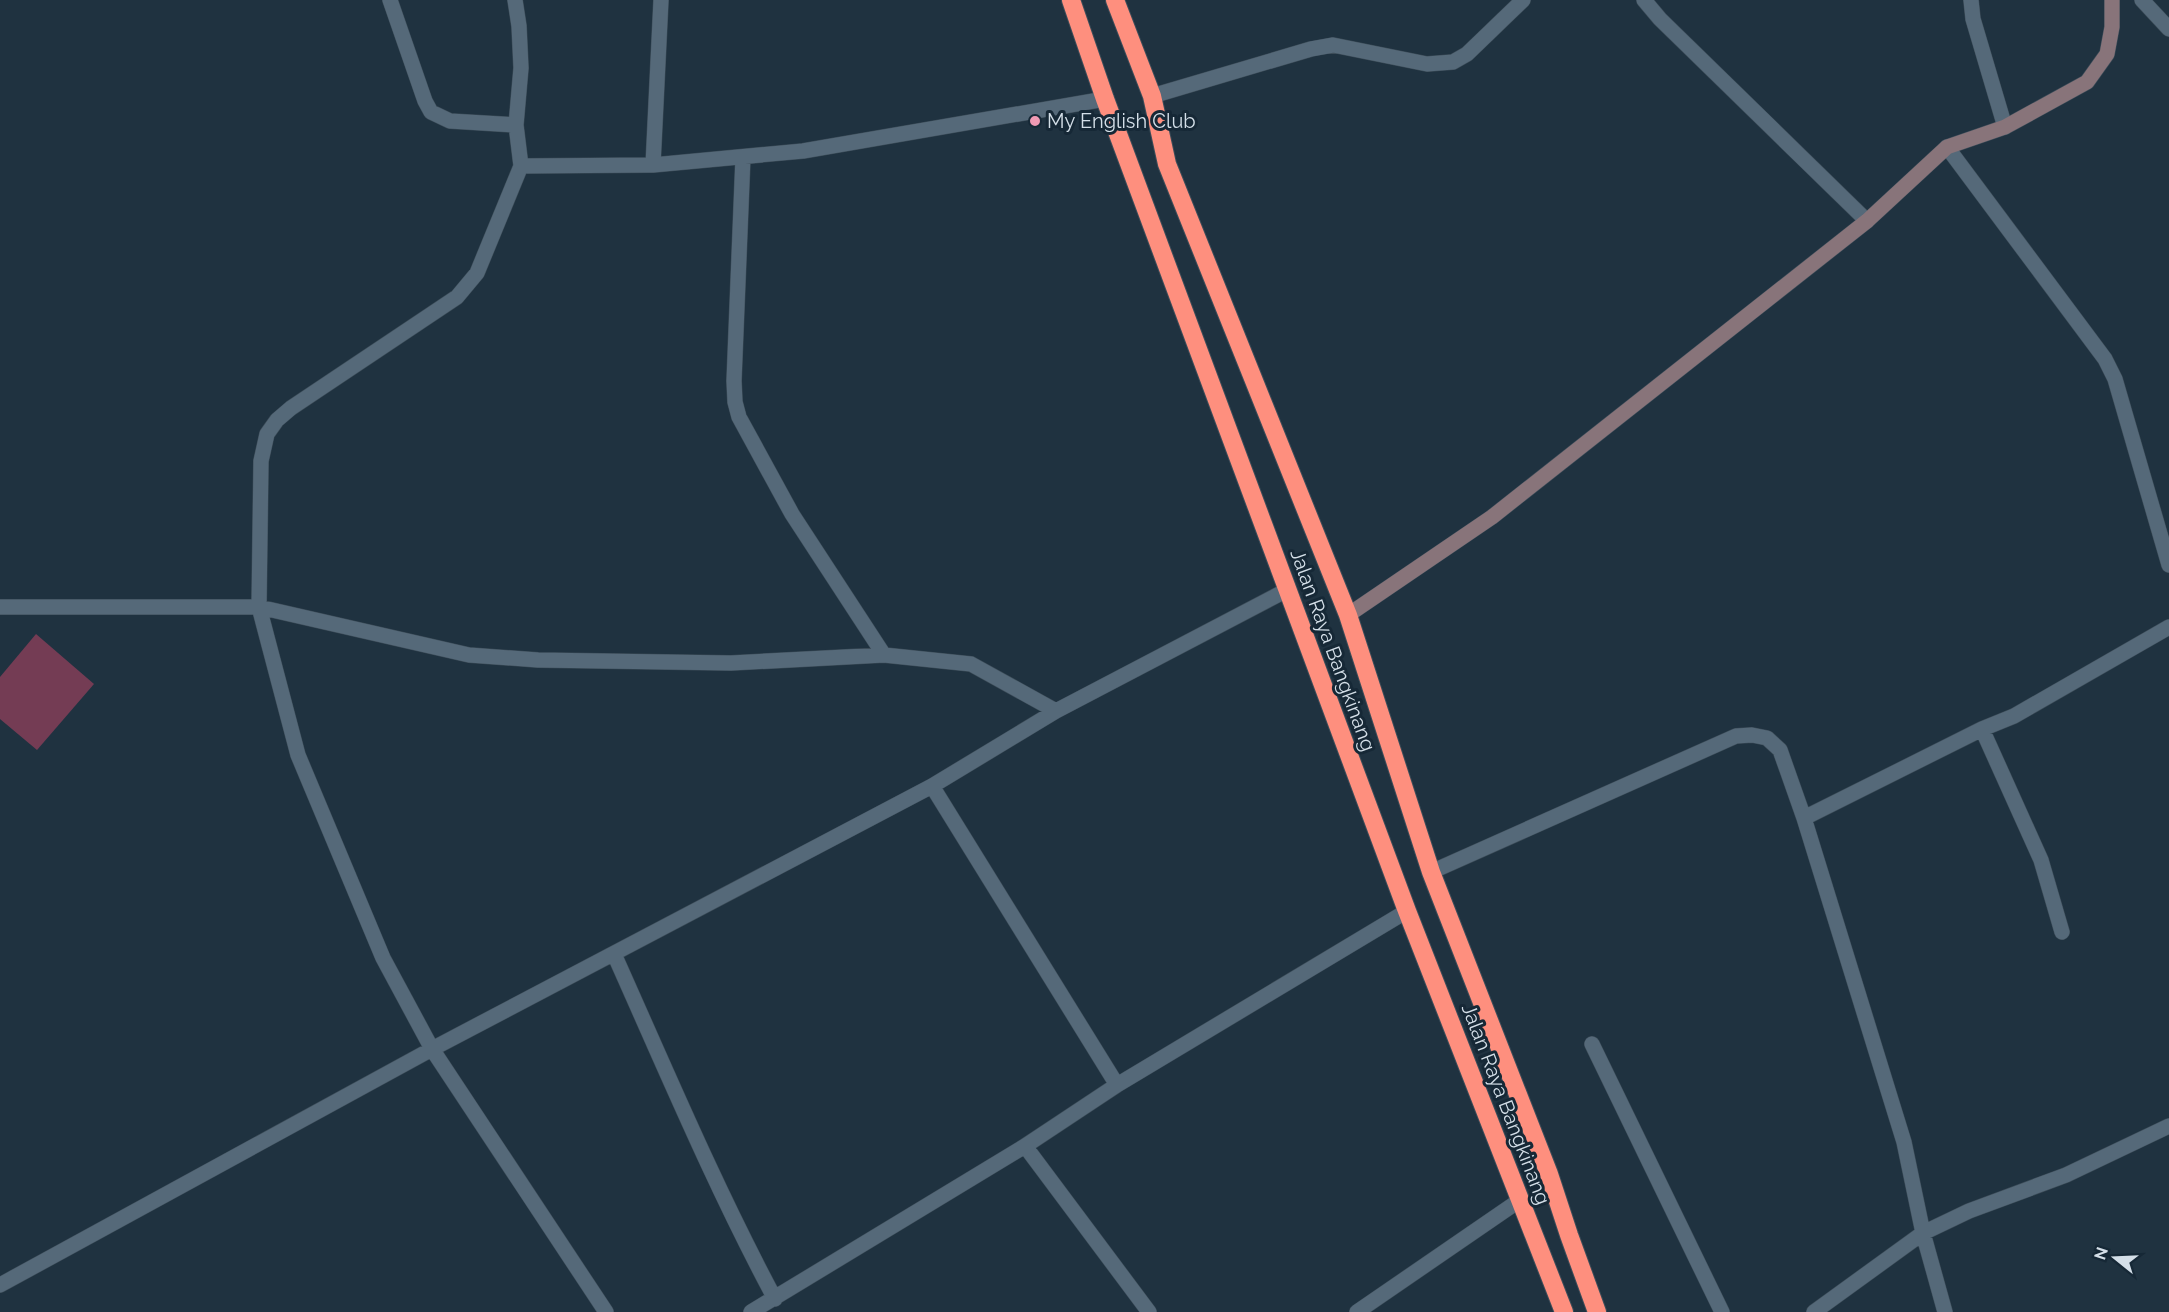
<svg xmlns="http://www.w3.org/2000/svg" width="2169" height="1312" font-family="Raleway,sans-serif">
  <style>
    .building { fill: #743c54 }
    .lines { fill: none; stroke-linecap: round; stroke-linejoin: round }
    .street-casing { stroke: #3d4d59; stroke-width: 16 }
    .secondary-casing { stroke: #3d4d59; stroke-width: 16 }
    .highway-casing { stroke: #3d4d59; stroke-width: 20 }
    .street { stroke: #556979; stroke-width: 15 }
    .secondary { stroke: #88747a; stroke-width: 15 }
    .highway { stroke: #fe8f7e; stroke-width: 18 }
    .poi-dot { fill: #f09ab4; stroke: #162836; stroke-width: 2 }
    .labels { text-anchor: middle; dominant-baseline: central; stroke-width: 6; stroke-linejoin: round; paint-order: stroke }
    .poi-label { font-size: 20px; fill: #d4dfe8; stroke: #162836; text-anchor: start }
    .street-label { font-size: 20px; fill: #d4dfe8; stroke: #162836 }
  </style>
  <rect width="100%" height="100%" fill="#1f3240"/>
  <!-- building -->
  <path class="building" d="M36 634 94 684 37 750 0 719V677Z"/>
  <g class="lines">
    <!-- street casing -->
    <g class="street-casing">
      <path id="street" d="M390 0 425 101 431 112 450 121 516 125
        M515 0 519 26 521 68 516 125 521 166 477 273 457 297 291 408 277 420 267 434 261 461 259 607 298 755 383 958 432 1049 606 1312
        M1644 0 1660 19 1867 221
        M1971 0 1973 19 2005 127
        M2142 0 2169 29
        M1152 96 1311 49 1333 45 1427 64 1453 62 1467 54 1523 0
        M1947 147 2105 359 2115 379 2169 565
        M743 157 734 381 735 402 739 417 792 514 884 655
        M653 165 661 0
        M521 166 653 165 803 151 1105 99
        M0 607H259L469 655 538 660 731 663 884 655 971 664 1056 711 1287 590
        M1982 729 2041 860 2062 932
        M932 786 1117 1085
        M1804 818 1982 729 2014 716 2169 627
        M1431 872 1736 736 1752 735 1767 738 1780 750 1804 818 1904 1142 1923 1233 1945 1312
        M614 954C666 1070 715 1187 775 1299
        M1592 1044 1722 1312
        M1025 1146 1149 1312
        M0 1285 432 1049 932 786 1056 711
        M751 1312 1025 1146 1117 1085 1407 911
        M1357 1312 1520 1200
        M1814 1312 1923 1233 1969 1211 2066 1175 2169 1126"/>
    </g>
    <!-- secondary casing -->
    <g class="secondary-casing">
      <path id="secondary" d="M1348 615 1492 517 1867 221 1947 147 2005 127 2087 82 2107 54 2112 27V0"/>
    </g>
    <!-- highway casing -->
    <g class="highway-casing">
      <path id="highway" d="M1071 0 1105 99 1407 911 1564 1312
        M1115 0 1152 96 1167 164 1348 615 1431 872 1549 1174 1569 1235 1597 1312"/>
    </g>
    <!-- street -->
    <use href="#street" class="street"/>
    <!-- secondary -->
    <use href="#secondary" class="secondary"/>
    <!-- highway -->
    <use href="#highway" class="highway"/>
  </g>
  <!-- markers -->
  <circle class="poi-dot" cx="1035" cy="121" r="6"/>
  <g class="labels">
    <!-- poi labels -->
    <g class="poi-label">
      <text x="1047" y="121">My English Club</text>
    </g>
    <!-- street labels -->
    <g class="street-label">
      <text transform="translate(1333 650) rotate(70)">Jalan Raya Bangkinang</text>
      <text transform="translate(1506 1104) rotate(69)">Jalan Raya Bangkinang</text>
    </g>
  </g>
  <!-- north arrow -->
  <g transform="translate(2115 1258) rotate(288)" stroke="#162836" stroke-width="4.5" paint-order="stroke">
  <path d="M0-4.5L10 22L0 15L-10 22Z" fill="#d4dfe8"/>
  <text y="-9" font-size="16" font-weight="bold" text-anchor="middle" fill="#d4dfe8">N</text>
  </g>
</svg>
